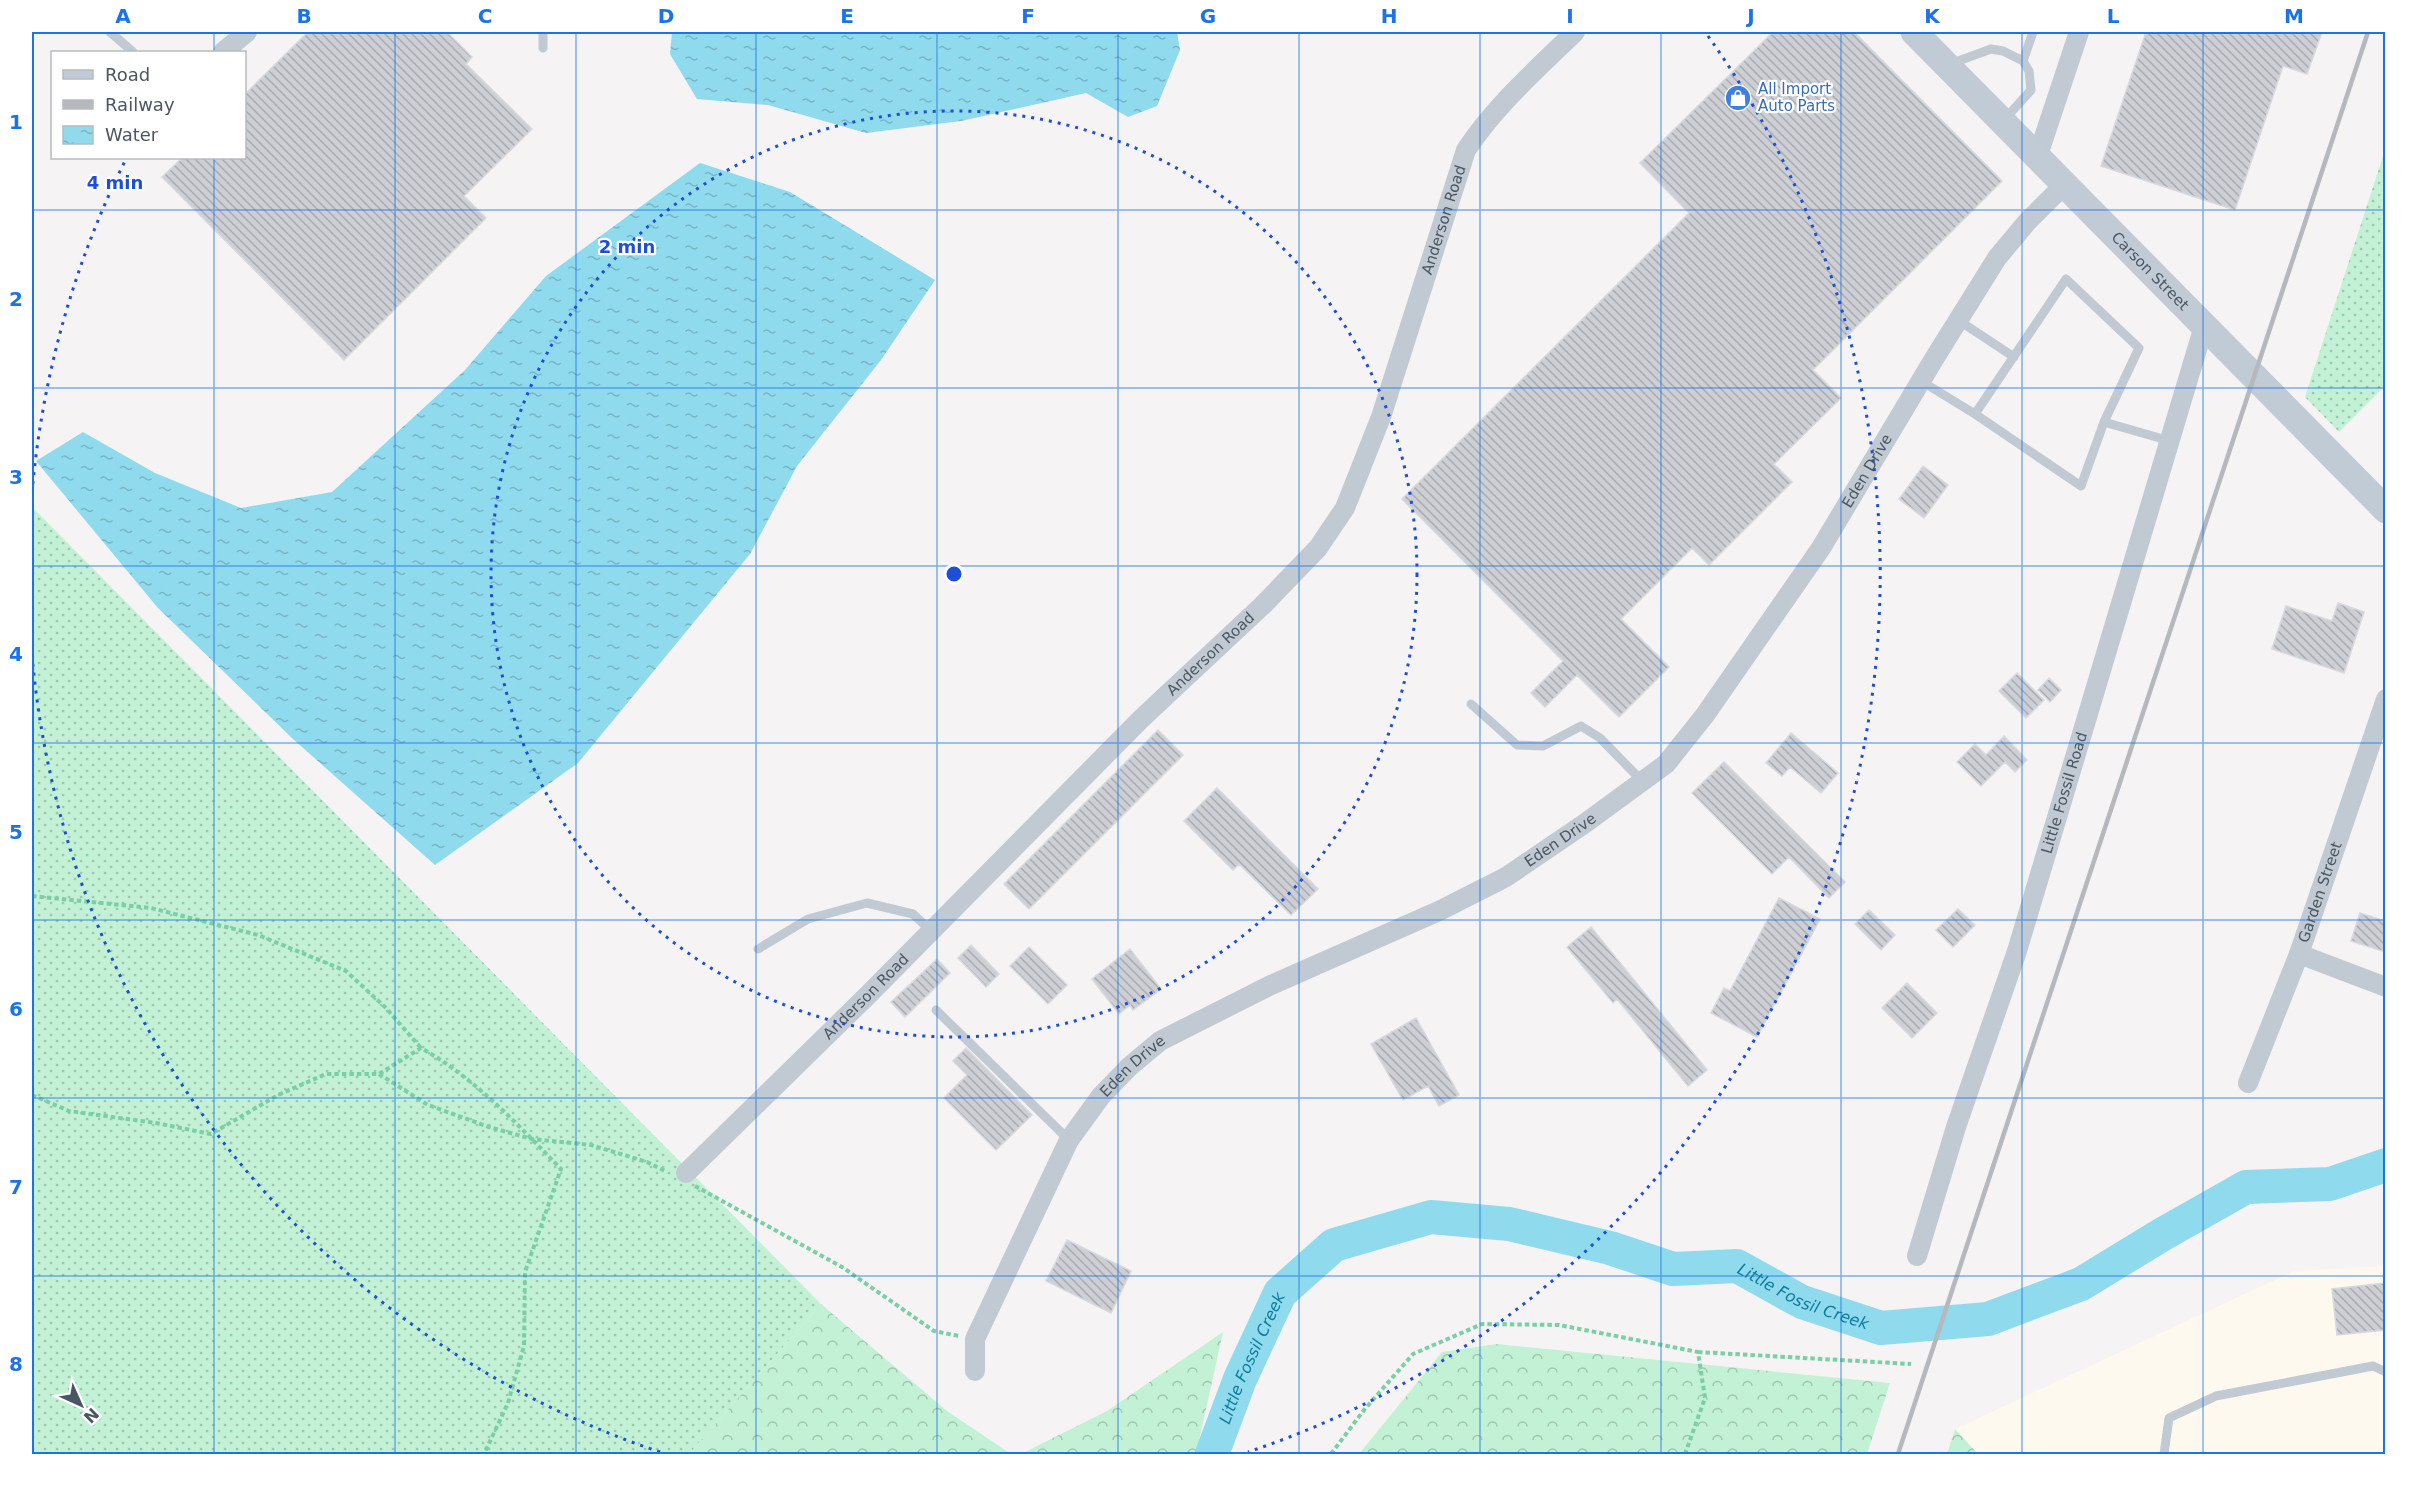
<svg xmlns="http://www.w3.org/2000/svg" width="2417" height="1486" font-family="'DejaVu Sans',sans-serif">
  <style>
    .commercial { fill: #fdf9ef }
    .grass { fill: url(#grass-dots) }
    .forest { fill: url(#forest-crowns) }
    .water { fill: url(#water-ripples) }
    .lines { fill: none; stroke-linecap: round; stroke-linejoin: round }
    .river { stroke: #90daee; stroke-width: 34 }
    .building { fill: url(#building-back-hatch); stroke: #d7d9de; stroke-width: 1.5 }
    .path { stroke: #7ad0a6; stroke-width: 4; stroke-dasharray: 4.5 3; stroke-linecap: butt }
    .lane { stroke: #c1cad2; stroke-width: 9 }
    .street { stroke: #c1cad2; stroke-width: 20 }
    .secondary { stroke: #c1cbd6; stroke-width: 27 }
    .rail { stroke: #b5b8bd; stroke-width: 4.5 }
    .grid { fill: none; stroke: #1a73e8; stroke-width: 1.5; stroke-opacity: 0.55 }
    .ring { fill: none; stroke: #1d4ed8; stroke-width: 3; stroke-dasharray: 3 6 }
    .labels { text-anchor: middle; dominant-baseline: central; stroke-width: 4.5; stroke-linejoin: round; paint-order: stroke }
    .shop-label { font-size: 15px; fill: #366cbe; stroke: #fff; text-anchor: start }
    .street-label { font-size: 15px; fill: #4a5661; stroke: #fff }
    .water-label { font-size: 16px; font-style: italic; fill: #0c7c9b; stroke: #fff }
    .centre { fill: #1d4ed8; stroke: #fff; stroke-width: 3 }
    .ring-label { font-size: 18px; text-anchor: middle; font-weight: bold; fill: #1d4ed8; stroke: #fff; stroke-width: 4.5; stroke-linejoin: round; paint-order: stroke }
    .neatline { fill: none; stroke: #1a73e8; stroke-width: 2 }
    .grid-label { font-size: 20px; text-anchor: middle; font-weight: bold; fill: #1a73e8 }
  </style>
  <defs>
    <pattern id="grass-dots" width="8" height="8" patternUnits="userSpaceOnUse" patternTransform="scale(1.5)"><rect width="8" height="8" fill="#c3f1d5"/><path d="M2 2h.1M6 6h.1" fill="none" stroke="#a0c6b0" stroke-width="1.8" stroke-linecap="round"/></pattern>
    <pattern id="forest-crowns" width="20" height="18" patternUnits="userSpaceOnUse" patternTransform="scale(1.5)"><rect width="20" height="18" fill="#c3f1d5"/><path d="M2 6a3 3 0 1 1 6 0M12 15a3 3 0 1 1 6 0" fill="none" stroke="#a0c6b0"/></pattern>
    <pattern id="water-ripples" width="26" height="14" patternUnits="userSpaceOnUse" patternTransform="scale(1.5)"><rect width="26" height="14" fill="#90daee"/><path d="M2 4q2-2 4 0t4 0M15 11q2-2 4 0t4 0" fill="none" stroke="#78b4c4"/></pattern>
    <pattern id="building-back-hatch" width="6" height="6" patternUnits="userSpaceOnUse" patternTransform="scale(1.5)"><rect width="6" height="6" fill="#cdcfd5"/><path d="M-1 5l2 2M0 0l6 6M5-1l2 2" fill="none" stroke="#a8abb0"/></pattern>
  </defs>
  <rect width="100%" height="100%" fill="#f5f3f3"/>
  <!-- commercial -->
  <path class="commercial" d="M2385 1266V1454H1978L1955 1429 2294 1271Z"/>
  <!-- grass -->
  <path class="grass" d="M2385 150V386L2339 432 2305 397Z
    M32 507 821 1304 689 1454H32Z"/>
  <!-- forest -->
  <path class="forest" d="M821 1304 947 1411 1011 1454H689Z
    M1223 1332 1196 1454H1021L1107 1411Z
    M1497 1344 1890 1383 1867 1454H1359L1442 1352Z
    M1955 1429 1978 1454H1947Z"/>
  <!-- water -->
  <path class="water" d="M672 32H1177L1180 50 1157 106 1128 117 1086 93 961 121 866 133 768 105 697 99 670 54Z
    M700 163 790 192 935 280 881 360 797 466 750 554 578 763 435 865 293 739 158 608 36 461 83 432 155 473 241 508 332 492 465 370 546 276Z"/>
  <g class="lines">
    <!-- river -->
    <path class="river" id="s1" d="M1212 1454 1240 1379 1280 1293 1334 1245 1431 1217 1509 1224 1610 1248 1673 1269 1737 1266 1802 1302 1881 1328 1988 1319 2081 1284 2163 1234 2246 1187 2330 1184 2386 1165"/>
  </g>
  <!-- building -->
  <path class="building" d="M308 32H447L472 57 466 64 532 129 464 196 486 218 344 360 162 177 182 158H244V95Z
    M1773 32H1854L2002 181 1813 370 1841 398 1774 464 1792 482 1709 565 1692 548 1621 619 1669 667 1619 717 1577 675 1545 707 1531 693 1563 661 1402 499 1689 213 1640 163Z
    M2146 32H2322L2307 74 2283 66 2235 210 2101 166Z
    M1923 466 1948 485 1924 518 1899 499Z
    M2338 603 2364 612 2344 673 2272 649 2286 606 2332 621Z
    M2017 673 2044 700 2026 718 1999 691Z
    M2049 678 2061 690 2050 702 2038 690Z
    M1158 730 1183 755 1029 909 1004 884Z
    M1791 733 1838 773 1821 793 1790 767 1782 776 1766 763Z
    M2004 736 2027 760 2015 772 2005 762 1981 786 1957 762 1975 744 1986 755Z
    M1724 762 1845 882 1829 898 1789 857 1772 874 1692 793Z
    M1217 788 1318 889 1291 915 1239 864 1233 870 1184 821Z
    M1779 898 1820 919 1757 1037 1711 1013 1724 988 1730 991Z
    M1958 909 1975 925 1953 947 1936 930Z
    M1869 910 1895 935 1881 950 1855 924Z
    M2360 913 2385 921V952L2351 941Z
    M1591 927 1707 1070 1688 1086 1617 999 1613 1003 1567 947Z
    M971 945 999 974 986 987 958 958Z
    M1029 947 1067 985 1048 1004 1010 966Z
    M1130 949 1161 989 1133 1010 1130 1005 1119 1014 1092 979Z
    M937 959 950 973 905 1017 891 1002Z
    M1907 983 1937 1013 1912 1038 1882 1008Z
    M1416 1018 1459 1095 1439 1106 1428 1086 1403 1100 1371 1044Z
    M966 1048 1032 1115 996 1150 944 1098 967 1075 953 1061Z
    M1067 1240 1131 1271 1111 1313 1046 1281Z
    M2385 1283V1330L2337 1335 2332 1289Z"/>
  <g class="lines">
    <!-- path -->
    <path class="path" d="M32 896 151 908 258 935 346 971 385 1007 421 1048
      M379 1074 428 1105 489 1127 532 1139 591 1145 647 1162 667 1172
      M32 1095 69 1111 156 1123 211 1134 278 1095 326 1074H379L421 1048C476 1079 517 1124 561 1169L525 1272 524 1346 508 1403 484 1454
      M695 1186 842 1267 934 1331 959 1336
      M1698 1352 1911 1364
      M1331 1454 1364 1410 1413 1354 1482 1324 1559 1325 1698 1352 1705 1398 1685 1454"/>
    <!-- lane -->
    <path class="lane" d="M110 32 133 52
      M543 48V32
      M2023 61 2033 32
      M1950 64 1991 49 2003 51 2023 61 2029 71 2031 90 2005 119
      M1958 320 2014 357
      M1921 381 1975 414
      M2104 422 2081 486 1975 414 2066 279 2139 348 2104 422 2170 441
      M1471 704 1517 745 1543 746 1581 726 1600 738 1642 781
      M758 949 808 919 867 903 913 914 931 931
      M936 1010 1069 1140
      M2164 1454 2169 1418 2216 1396 2373 1366 2386 1372"/>
    <!-- street -->
    <g class="street">
      <path d="M223 52 247 32"/>
      <path d="M2037 158 2079 32"/>
      <path d="M2299 954 2386 987"/>
      <path id="s2" d="M2248 1083 2299 954 2386 699"/>
      <path id="s3" d="M686 1173 868 995 1141 719 1263 605 1318 548 1345 508 1381 417 1466 150C1496 105 1537 69 1575 32"/>
      <path id="s4" d="M1917 1256 1956 1127 2017 951 2204 326"/>
      <path id="s5" d="M975 1371V1339L1069 1140 1101 1096 1129 1067 1160 1041 1271 985 1441 910 1506 877 1584 824 1666 764 1705 715 1821 548 1934 359 1997 258 2027 222 2064 185"/>
    </g>
    <!-- secondary -->
    <path class="secondary" id="s6" d="M1914 32 2386 510"/>
    <!-- rail -->
    <path class="rail" d="M1898 1454 2368 32"/>
  </g>
  <!-- grid -->
  <path class="grid" d="M214 32V52M395 32V1454M576 32V1454M756 32V1454M937 32V1454M1118 32V1454M1299 32V1454M1480 32V1454M1661 32V1454M1841 32V1454M2022 32V1454M2203 32V1454M214 158V1454M32 210H2386M32 388H2386M32 566H2386M32 743H2386M32 920H2386M32 1098H2386M32 1276H2386"/>
  <!-- distance rings -->
  <g class="ring">
    <circle cx="954" cy="574" r="463"/>
    <path d="M660 1452A926 926 0 0 1 32 655M32 493A926 926 0 0 1 125 161M1708 36A926 926 0 0 1 1248 1452"/>
  </g>
  <!-- icons -->
  <defs>
    <g id="shop-disc" transform="scale(1.35)"><circle r="9.5" fill="#3f7fe0" stroke="#fff"/><path d="M-5-2.5h2.3a2.7 3.5 0 0 1 5.4 0H5L5.5 6h-11ZM-1.5-2.5h3a1.5 2.3 0 0 0-3 0Z" fill="#fff"/></g>
  </defs>
  <g fill-rule="evenodd">
    <use href="#shop-disc" x="1738" y="98"/>
  </g>
  <g class="labels">
    <!-- shop labels -->
    <g class="shop-label">
      <text x="1758" y="89">All Import<tspan x="1758" dy="17">Auto Parts</tspan></text>
    </g>
    <!-- street labels -->
    <g class="street-label">
      <text stroke="none"><textPath href="#s3" startOffset="1242">Anderson Road</textPath></text>
      <text stroke="none"><textPath href="#s6" startOffset="336">Carson Street</textPath></text>
      <text stroke="none"><textPath href="#s5" startOffset="1322">Eden Drive</textPath></text>
      <text stroke="none"><textPath href="#s3" startOffset="738">Anderson Road</textPath></text>
      <text stroke="none"><textPath href="#s4" startOffset="486">Little Fossil Road</textPath></text>
      <text stroke="none"><textPath href="#s5" startOffset="836">Eden Drive</textPath></text>
      <text stroke="none"><textPath href="#s2" startOffset="204">Garden Street</textPath></text>
      <text stroke="none"><textPath href="#s3" startOffset="252">Anderson Road</textPath></text>
      <text stroke="none"><textPath href="#s5" startOffset="350">Eden Drive</textPath></text>
    </g>
    <!-- water labels -->
    <g class="water-label">
      <text stroke="none"><textPath href="#s1" startOffset="734">Little Fossil Creek</textPath></text>
      <text stroke="none"><textPath href="#s1" startOffset="104">Little Fossil Creek</textPath></text>
    </g>
  </g>
  <circle cx="954" cy="574" r="9" class="centre"/>
  <g class="ring-label">
    <text x="115" y="189">4 min</text>
    <text x="627" y="253">2 min</text>
  </g>
  <!-- border -->
  <rect width="2417" height="1486" fill="none" stroke="#ffffff" stroke-width="66"/>
  <!-- legend -->
  <rect x="51" y="51" width="195" height="108" fill="#ffffff" stroke="#b7bbc0" stroke-width="1.5"/>
  <rect x="63" y="70" width="30" height="9" fill="#c1cbd6" stroke="#b7bbc0" stroke-width="1.5"/>
  <text x="105" y="81" font-size="18" fill="#4a5661">Road</text>
  <rect x="63" y="100" width="30" height="9" fill="#b5b8bd" stroke="#b7bbc0" stroke-width="1.5"/>
  <text x="105" y="111" font-size="18" fill="#4a5661">Railway</text>
  <rect x="63" y="126" width="30" height="18" fill="url(#water-ripples)" stroke="#b7bbc0" stroke-width="1.5"/>
  <text x="105" y="141" font-size="18" fill="#4a5661">Water</text>
  <!-- north arrow -->
  <g transform="translate(81 1405) rotate(135)" stroke="#ffffff" stroke-width="4.5" paint-order="stroke">
  <path d="M0-4.5L10 22L0 15L-10 22Z" fill="#4a5661"/>
  <text y="-9" font-size="16" font-weight="bold" text-anchor="middle" fill="#4a5661">N</text>
  </g>
  <rect x="33" y="33" width="2351" height="1420" class="neatline"/>
  <g class="grid-label">
    <text x="123" y="23">A</text>
    <text x="304" y="23">B</text>
    <text x="485" y="23">C</text>
    <text x="666" y="23">D</text>
    <text x="847" y="23">E</text>
    <text x="1028" y="23">F</text>
    <text x="1208" y="23">G</text>
    <text x="1389" y="23">H</text>
    <text x="1570" y="23">I</text>
    <text x="1751" y="23">J</text>
    <text x="1932" y="23">K</text>
    <text x="2113" y="23">L</text>
    <text x="2294" y="23">M</text>
    <text x="16" y="129">1</text>
    <text x="16" y="306">2</text>
    <text x="16" y="484">3</text>
    <text x="16" y="661">4</text>
    <text x="16" y="839">5</text>
    <text x="16" y="1016">6</text>
    <text x="16" y="1194">7</text>
    <text x="16" y="1371">8</text>
  </g>
</svg>
